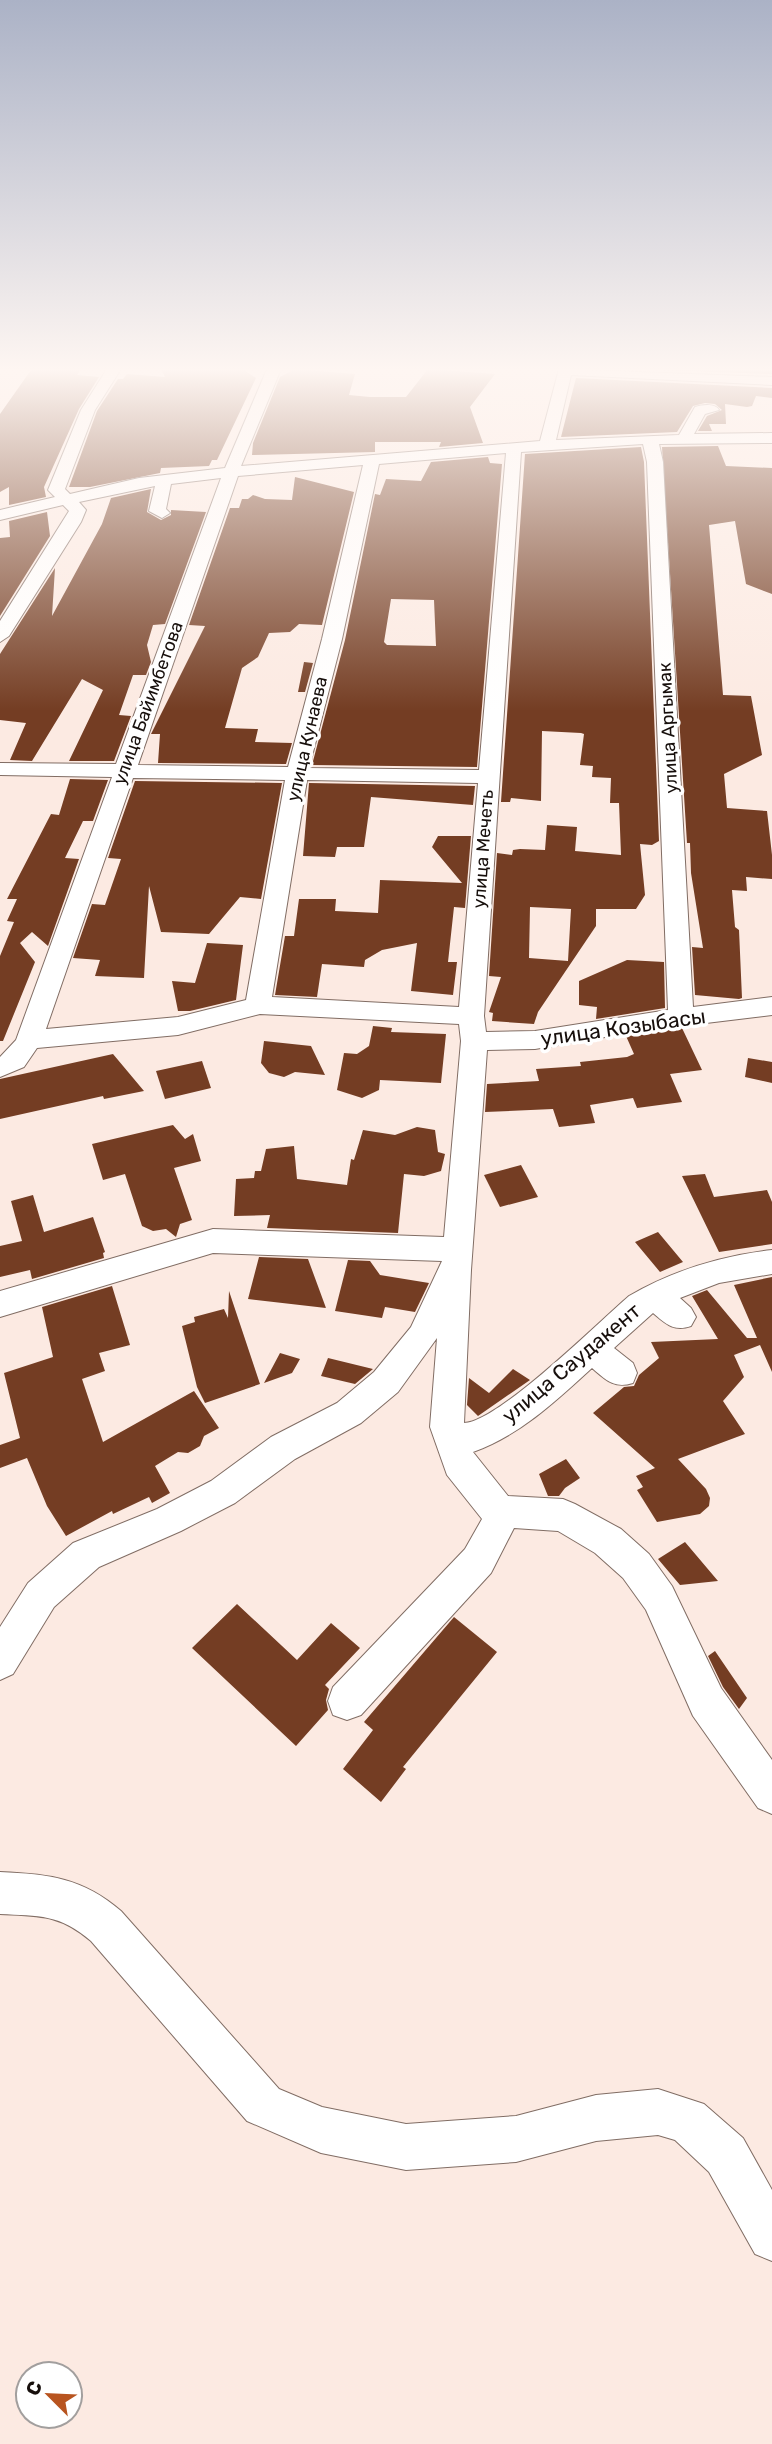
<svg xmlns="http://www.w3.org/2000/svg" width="772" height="2444" font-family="Rubik,sans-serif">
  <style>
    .building { fill: #743d23; fill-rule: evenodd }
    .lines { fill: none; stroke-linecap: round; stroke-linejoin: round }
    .minor-casing { stroke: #816d64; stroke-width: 2 }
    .minor { fill: #fff; fill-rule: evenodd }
    .labels { text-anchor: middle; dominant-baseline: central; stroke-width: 7; stroke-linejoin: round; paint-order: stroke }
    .far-street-label { font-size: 18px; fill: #170f0c; stroke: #fff }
    .street-label { font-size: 21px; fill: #170f0c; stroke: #fff }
  </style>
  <rect width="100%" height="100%" fill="#fceae2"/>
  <!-- building -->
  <path class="building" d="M57 369H81L77 375 99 377 79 409 44 487 46 497 9 505V487L0 492V414L31 370Z
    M161 369H242L256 378 217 460H212L209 466 161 468 160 473 90 487H69L97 411 118 379H123L127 374 165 377Z
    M295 369 355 374 349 395 370 397H406L428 369 495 374 470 407 483 443 439 447 441 442H375V452L252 455 253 443 280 377Z
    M662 369H772V374L662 370Z
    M576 378 772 388V398L756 396 752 406 747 407 725 404 726 424H709L712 431H698L707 416 722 410 715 404 705 403 693 406 677 432 561 437Z
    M718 446 726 466 772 468V594L746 584 735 521 709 525 723 695 751 696 762 755 724 774 727 808 767 811 772 855V879L746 877 747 891 732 890 735 927 739 930 742 998 739 999 695 995 692 947 703 948 691 873 690 843H687L662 447Z
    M641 447 644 462 659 841 652 845 640 844 645 895 636 909H596V926L538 1012 534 1024 492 1021 493 1013 489 1012 501 977 489 976 497 853 512 855 513 850 520 849 545 850 547 825 577 827 575 851 621 855 619 803H610L611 778 592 777 593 766 580 765 584 734 581 733 542 731 541 801 511 798 510 802H501L525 454ZM530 907 571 909 568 961 529 958Z
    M488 457 490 463 502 464 477 767 312 765 345 640 375 494 380 495 386 479 421 481 431 462ZM391 599 434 600 436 646 387 645 384 642Z
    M295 477 354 492 322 625 299 624 290 632 269 633 258 657 242 668 225 728 258 729 255 742 292 743 286 764 158 763 160 734H151L205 626 189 625 230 508H239L242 499H248L253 495 265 499 292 500Z
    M151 489 147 512 161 520 171 515V510L206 512 165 624 153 625 147 645 151 662 146 675H133L119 715 131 716 114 761H69L103 690 82 679 32 761 10 760 26 723 0 720V654L55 568 52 616 102 524 111 498Z
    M47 512 50 536 0 616V538L10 537 9 521Z
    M304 662 313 663 305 692H298Z
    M70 779 108 780 93 821H83L65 858 79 859 48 946 32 932 20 943 35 962 3 1041H0V956L14 922 7 921 17 899H7L51 814 59 815Z
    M135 781 282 783 261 899 240 897 209 934 161 932 149 886 144 978 95 976 100 960 73 958 92 904 105 905 121 859 108 858Z
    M309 783 475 786 473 805 371 797 364 847H337L335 857 303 856Z
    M438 836H471L465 908 454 907 448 962H457L453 995 411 991 417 943 382 950 365 960 364 967 322 964 317 997 275 995 285 936H294L299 899H336L335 911 378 913 380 880 462 883 432 847Z
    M207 943 243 945 236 1000 190 1011H178L172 981 195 983Z
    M627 960 664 962 665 1008 596 1019 597 1007 579 1005V981Z
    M373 1026 392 1028 391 1032 446 1034 441 1083 380 1080 379 1090 362 1098 337 1090 344 1053 357 1054 369 1046Z
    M682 1028 702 1070 670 1074 682 1102 637 1108 633 1098 590 1105 595 1123 559 1127 553 1109 485 1112 487 1084 539 1081 536 1069 581 1066 580 1062 627 1057 634 1054 626 1036Z
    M264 1041 311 1046 325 1075 295 1072 284 1077 269 1073 261 1063Z
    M113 1054 144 1091 104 1099 103 1096 0 1119V1079Z
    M748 1058 772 1062V1083L745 1077Z
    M202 1061 211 1088 165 1099 156 1071Z
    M173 1125 185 1139 193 1134 201 1161 174 1168 192 1220 180 1224 176 1237 166 1229 153 1231 142 1226 125 1174 103 1180 92 1144Z
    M417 1127 435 1130 438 1152 445 1154 441 1171 424 1176 404 1174 398 1233 267 1228 270 1215 234 1216 236 1179 254 1178 255 1171H261L266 1149 294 1146 297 1179 347 1185 351 1159 354 1160 363 1130 395 1135Z
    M521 1165 538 1197 500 1207 484 1175Z
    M705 1174 714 1197 767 1190 772 1202V1244L719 1252 682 1176Z
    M33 1195 44 1232 93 1217 105 1252 103 1253 104 1258 32 1279 30 1270 0 1277V1246L22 1241 11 1201Z
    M658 1232 683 1262 660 1272 635 1242Z
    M259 1257 308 1259 326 1308 248 1299Z
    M348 1260 370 1261 380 1275 429 1283 415 1312 385 1307 382 1318 335 1311Z
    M772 1277V1372L760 1345 734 1355 744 1377 723 1401 745 1434 678 1459 706 1489 710 1498 709 1506 700 1514 657 1522 637 1490 643 1487 636 1476 655 1468 593 1413 624 1387 634 1386 639 1375 659 1358 651 1342 718 1339 692 1296 707 1290 747 1338H757L734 1285Z
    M112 1286 130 1345 99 1353 105 1371 82 1379 103 1442 194 1391 219 1428 204 1436 200 1446 188 1453 178 1452 155 1466 170 1493 152 1503 149 1497 113 1514 112 1511 66 1536 47 1506 27 1458 0 1468V1445L20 1438 4 1373 53 1357 42 1307Z
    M229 1291 260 1384 205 1403 197 1387 182 1326 195 1322 194 1317 224 1309 228 1318Z
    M280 1353 300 1359 292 1373 264 1383Z
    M328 1358 373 1369 355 1384 321 1376Z
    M513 1369 530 1380 478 1416 467 1405 469 1378 489 1393Z
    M566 1459 580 1478 565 1488 559 1496H548L539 1474Z
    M685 1542 718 1581 680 1585 658 1559Z
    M237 1604 297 1660 331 1623 360 1648 325 1685 329 1689 326 1700 328 1710 296 1746 192 1648Z
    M454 1617 497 1652 403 1767 406 1769 381 1802 343 1769 373 1730 364 1722Z
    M715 1651 747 1698 739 1709 723 1687 708 1656Z"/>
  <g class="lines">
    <!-- minor casing -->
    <g class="minor-casing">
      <path id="minor" d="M107 369H121L95 410 65 489 70 494 139 478 225 468 267 369H281L241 466 540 441 559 369 772 377V385L571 375 556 440 679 435 695 407C702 405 715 403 719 410L705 414 694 434 772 433V443L659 444 663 462 693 1007 772 997V1015L640 1031 535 1049 487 1050 471 1270 464 1423C497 1423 600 1321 629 1296 674 1270 720 1256 772 1250V1274L719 1283 680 1298 691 1308 696 1317 691 1326C674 1332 666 1324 653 1313L614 1348 633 1363 637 1373 633 1383C614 1389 606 1380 592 1368 555 1402 520 1435 473 1452L508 1496 563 1499 575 1504 621 1529 649 1554 672 1586 721 1688 772 1760V1814L758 1808 693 1716 646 1610 623 1578 595 1553 558 1531 514 1528 491 1573 361 1715 347 1720 333 1715 328 1701 333 1687 465 1549 482 1519 447 1475 430 1427 437 1338 398 1392 361 1423 295 1459 235 1503 181 1531 99 1567 54 1607 13 1674 0 1680V1627L28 1583 73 1543 157 1509 211 1481 271 1437 337 1403 374 1372 411 1327 442 1261 213 1253 0 1317V1291L213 1229 444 1237 461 1041 459 1024 260 1014 178 1035 37 1048 24 1067 0 1077V1057L16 1040 112 777 0 775V763L116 764 221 478 171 484 166 509 170 513 162 518 149 511 155 486 79 502 86 510 81 522 9 636 0 642V621L69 511 63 505 0 520V510L55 497 48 490 81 410ZM643 444 647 462 668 1010 535 1031 486 1032 484 1016 521 452ZM506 453 479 770 309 768 342 639 379 464ZM363 465 322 639 288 767 138 765 238 476ZM133 778 285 780 246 1000 178 1017 46 1029ZM307 780 478 783 459 1007 272 997Z
        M0 1872C49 1874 83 1878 121 1911L279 2089 322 2107 406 2124 516 2116 596 2095 658 2089 704 2104 743 2138 772 2190V2261L755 2254 709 2172 675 2140 658 2135 596 2141 516 2162 406 2170 321 2153 247 2121 91 1941C60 1914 39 1916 0 1914Z"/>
    </g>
    <!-- minor -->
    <use href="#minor" class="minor"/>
  </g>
  <!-- sky -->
  <linearGradient id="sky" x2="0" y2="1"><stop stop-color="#abb2c6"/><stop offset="0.52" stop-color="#fef6f2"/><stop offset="1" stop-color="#fef6f2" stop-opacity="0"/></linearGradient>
  <rect width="772" height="711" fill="url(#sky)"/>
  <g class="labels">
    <!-- far-street labels -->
    <g class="far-street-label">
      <text transform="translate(148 703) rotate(-70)">улица Байимбетова</text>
      <text transform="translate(668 728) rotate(-93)">улица Аргымак</text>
      <text transform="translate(307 739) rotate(-77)">улица Кунаева</text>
      <text transform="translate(483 849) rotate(-86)">улица Мечеть</text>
    </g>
    <!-- street labels -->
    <g class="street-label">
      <text transform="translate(623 1027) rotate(-8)">улица Козыбасы</text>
      <text transform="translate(571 1363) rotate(-40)">улица Саудакент</text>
    </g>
  </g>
  <!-- north arrow -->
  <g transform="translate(49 2395) rotate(294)"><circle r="33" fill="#ffffff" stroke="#a29f9e" stroke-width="2"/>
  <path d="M0-5L12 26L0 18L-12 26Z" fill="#b8541f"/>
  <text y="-10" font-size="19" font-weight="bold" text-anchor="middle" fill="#170f0c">С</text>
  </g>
</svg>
